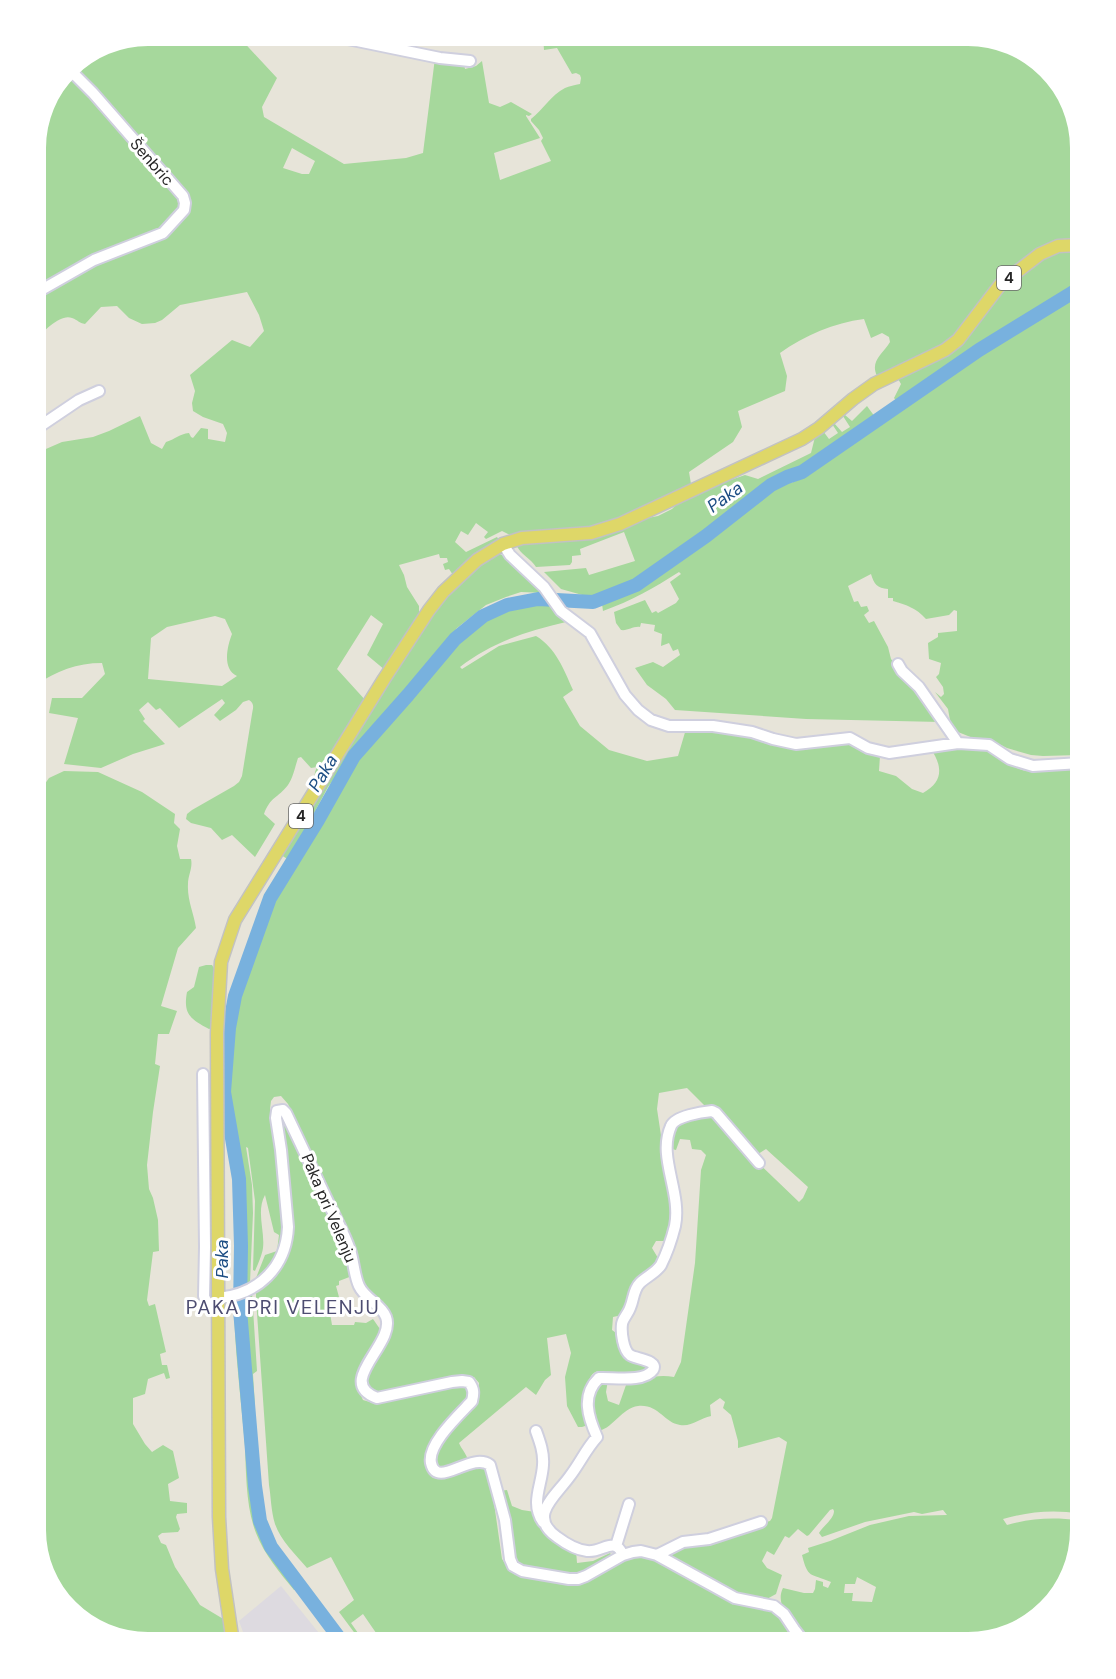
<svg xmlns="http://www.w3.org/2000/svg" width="1116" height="1679" font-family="'DM Sans',sans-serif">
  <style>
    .industrial { fill: #dddae0 }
    .green { fill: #a6d89c; fill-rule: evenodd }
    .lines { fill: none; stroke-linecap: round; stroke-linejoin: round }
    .river { stroke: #78b1de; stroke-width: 14 }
    .minor-casing { stroke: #cfcfde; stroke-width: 14 }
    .major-casing { stroke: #c2c2c2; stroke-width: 15 }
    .minor { stroke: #fff; stroke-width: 10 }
    .major { stroke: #ded768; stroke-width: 12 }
    .labels { text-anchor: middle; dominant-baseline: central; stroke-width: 6; stroke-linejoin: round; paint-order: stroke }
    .shield { fill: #fff; stroke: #676767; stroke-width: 1.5 }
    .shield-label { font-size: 15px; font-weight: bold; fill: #262626 }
    .street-label { font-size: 16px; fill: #262626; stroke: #fff }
    .water-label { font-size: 18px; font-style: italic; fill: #1d4e84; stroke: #fff }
    .quarter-label { font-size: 20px; letter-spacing: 1.5px; fill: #4d4d71; stroke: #fff }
  </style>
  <rect width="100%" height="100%" fill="#e7e4d9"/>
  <!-- industrial -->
  <path class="industrial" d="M281 1586 327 1643H247L239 1621Z"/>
  <!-- green -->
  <path class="green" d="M149 36H238L277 78 262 107 264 117 344 164 406 158 423 153 435 58 464 63 465 69 476 66 482 61 489 103 500 107 511 102 532 114 529 116 526 115V116L540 138 494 153 500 180 551 161 541 141 543 138 539 130 531 121V119C543 110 551 95 565 88 569 86 575 85 580 84L581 78 580 75 576 73 572 74 557 48 544 50 543 36H974L1024 51 1065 93 1080 149V240L1038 252 954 341 877 376C870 361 882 355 890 342L889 337 882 333 871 338 864 319C834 323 805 335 780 353L787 376 785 391 738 411 742 427 733 442 689 472 691 484 616 521 590 529 512 536 502 531 486 539 484 537 488 532 476 523 468 535 461 531 455 542 466 552 497 537 499 540 453 575 449 569 445 570 443 564 448 562 447 558H440L439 554 399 565 404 575 407 587 419 606V614L385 670 367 655 383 624 371 615 337 669 367 702 314 781 315 772 317 767 311 768 301 757 298 758C295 767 293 778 288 785 278 798 270 797 264 814L275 824 255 857 232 835 222 840 211 828 191 823 186 819 187 814 192 810 234 786 239 782 242 776 252 714C253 708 255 704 249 700L243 702 236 710 220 721 214 715 225 703 222 699 179 728 160 708 156 710 148 702 139 710 145 719 143 721 165 744 133 754 101 768 64 764 78 718 49 713 52 698H82L105 674 102 663C77 663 56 671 36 685V451L39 452 62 442 93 437 109 431 140 416 151 443 162 449 166 442C176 439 179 434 189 433L191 437 193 438 201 428 208 429V439L225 442 227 433 223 424 203 417 193 411 192 403 195 391 190 375 232 340 250 347 264 331 259 315 247 292 180 305 162 320 155 323 142 324 129 318 117 306 101 307 85 324C79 323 78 320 72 318 61 313 43 332 36 339V142L68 72 158 173 156 180 172 187 188 205 73 66 106 44ZM292 148 315 161 309 174H302L283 168ZM215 616 225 619 232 634C227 647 222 669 237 676L222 686 148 679 151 638 167 627Z
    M1069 249H1080V755L1043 756 1031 755 1007 748 993 741 978 740 958 732 951 726 948 709 935 692 941 697 944 694 943 687 936 677 939 674 941 663 929 659 928 643 938 637V633L957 631V611L954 610 949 615 926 619C916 608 907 605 893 601V598H888V589C877 588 874 584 871 574L848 586 854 602 858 601 861 607 867 606 869 611 864 615 869 623 874 621 888 647 891 659 941 722 806 719 675 710 666 699 647 685 635 668 653 662 663 667 680 655 678 649 673 651 669 643 661 646 662 634 654 631 655 625 641 623 640 627C633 626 628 631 621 630L616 623 614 612 645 600 652 613 656 611 658 613 676 603 679 599 670 582 681 574 679 572C654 588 631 601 603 611L602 604 630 593 650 581 707 542 737 515 773 487 783 481 791 483 798 480C832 456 871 435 899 404L894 398 901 384 897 377 930 362 994 298 1035 263 1053 254Z
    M862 399 845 415 852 421 867 406 875 417 802 469 775 476 707 533 633 583 593 598 561 589 544 572 586 568 589 575 635 561 624 532 580 549 581 555 572 556V562L570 565 536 567C531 558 520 555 516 544L658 516 672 509 679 502 719 484 745 475 758 479 811 453 815 437 823 431 829 439 838 433 832 424 834 423 842 432 850 427 841 413Z
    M499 554 506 556 546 593 521 592 506 597 486 605 457 628 414 684 353 752 328 787 289 860 281 855 437 605 474 566 493 555Z
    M552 603 565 619 566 622C527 631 492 642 460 667L462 669 499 646 536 636C556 648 564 670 573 690L563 697 580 726 609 750 647 761 678 756 686 729 736 732 784 747 803 750 846 742 856 744 874 755 880 756 879 771 896 776 912 789 923 793C943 782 943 767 931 749 945 748 970 745 983 748 1000 752 1010 770 1029 771 1046 772 1063 763 1080 767V1514C1054 1509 1028 1512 1003 1519L1007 1525C1031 1518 1053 1517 1078 1520L1080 1521V1531L1065 1587 1023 1628 968 1643H809C798 1629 773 1607 783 1588L804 1593H813L815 1589 816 1580 823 1582V1586L828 1588 831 1582C810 1573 808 1579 802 1555L809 1552 808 1548 830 1541 870 1525 909 1516 947 1515 943 1510 922 1514 914 1512 865 1522 822 1537 819 1533C823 1526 834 1519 834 1511L833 1509 830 1510 809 1535 807 1536 798 1529 789 1538 785 1536 774 1555 767 1551 762 1561 767 1568 782 1575 776 1594 765 1600 736 1596 663 1552 770 1521 772 1518 787 1442 779 1437 738 1448V1441L731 1415 723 1408 725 1402 720 1398 710 1405 711 1416C700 1418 692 1427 680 1425 664 1423 659 1404 638 1406 622 1408 614 1427 599 1431L592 1418 594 1386 608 1380 606 1392 608 1401 619 1405 626 1385C643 1379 656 1374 674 1377L681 1362 695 1263 701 1170 706 1155 701 1150 692 1149 690 1140 680 1139 676 1150 672 1149V1125L712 1114 753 1158 799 1202 803 1198 808 1187 766 1149 755 1156 687 1088 659 1093 657 1109 673 1215 666 1241H656L652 1248 658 1258 653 1270 622 1315 613 1317 612 1330 619 1335 623 1355 650 1366 643 1374C633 1375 620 1377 610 1375 607 1375 605 1372 601 1371 581 1369 588 1414 588 1425L582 1427H578L567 1406 565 1377 571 1353 566 1334 547 1338 551 1375 545 1380 536 1395 526 1387 459 1443C462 1450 466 1453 468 1460L455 1467 438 1468 433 1453 478 1392 479 1383 474 1377H460L375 1394 367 1390 365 1377 388 1332 391 1315 387 1309 368 1294 322 1179 288 1104 281 1096 274 1097 271 1101 270 1109 273 1126 285 1219 279 1258 257 1279 256 1278 265 1255 277 1251 279 1235 274 1232 265 1195C256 1211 265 1231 263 1248 262 1255 258 1264 255 1271L253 1270 255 1201 248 1148 246 1147 252 1185 253 1213 250 1283 244 1286 246 1255 245 1203 227 1091V1062L231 1034 237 1000 266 923 271 903 309 842 338 787 355 761 372 741 430 677 461 635 465 636C481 618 504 607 528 605 536 604 544 604 552 603ZM857 1577 876 1587 872 1602 852 1601 853 1593H844L845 1584H855Z
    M64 771 98 772 142 792 175 814 174 823 180 829 177 846 180 859H191C193 868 188 875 188 884 187 900 194 913 196 928L178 948 161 1006 177 1011 169 1034H158L155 1064 160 1066 153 1112 147 1165 149 1189 153 1198 158 1220 159 1251 153 1252 147 1300 149 1306 155 1304 166 1352 160 1354 162 1365H167L170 1378 166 1379 164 1373 148 1379 145 1394 133 1398V1424L145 1444 152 1452 163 1445 173 1451 179 1478 168 1484 170 1501 187 1503V1513L177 1514 176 1517 180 1529 178 1532 162 1533 158 1536 161 1543 166 1545 175 1567 200 1605 225 1620 229 1643H142L92 1628 51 1586 36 1530V787L42 788 49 778Z
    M206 965H212L215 970 212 1028 209 1029C190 1019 183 1014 187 992L194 987 199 967Z
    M283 1114 342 1244 352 1276 339 1281V1285L336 1286 339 1297 328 1301 332 1325H354L355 1322 366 1323 373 1319 382 1332C374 1346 356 1370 357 1386 358 1391 361 1395 363 1400L373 1403 464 1383 473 1391 427 1465 430 1473C450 1481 455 1476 472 1464L489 1468 502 1559 507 1566 515 1573 559 1582 646 1553 690 1576 774 1608 802 1643H383L363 1614 351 1623 365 1643H362L339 1612 354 1600 331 1557 307 1568C296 1555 281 1541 275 1524 271 1511 271 1497 269 1485L256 1299V1290L285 1258 280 1115Z
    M252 1293 257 1371 253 1374 255 1406 251 1410 243 1296Z
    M238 1298 249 1460 256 1519 265 1542 298 1589 294 1590C280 1573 264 1554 256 1533 246 1508 246 1473 245 1446 241 1397 234 1348 234 1299Z
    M507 1490 512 1506 522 1510 535 1512 576 1550 577 1563 593 1561 610 1553 613 1557 582 1575 562 1577 515 1563 499 1491Z"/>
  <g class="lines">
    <!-- river -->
    <path class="river" d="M343 1643 271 1547 260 1521 255 1486 240 1310 241 1246 239 1179 224 1092 229 1028 235 996 270 898 318 820 354 756 408 695 455 639 483 616 507 605 538 599 593 602 636 585 706 536 771 485 787 477 802 472 979 350 1080 288"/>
    <!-- minor casing -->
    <g class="minor-casing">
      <path id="minor" d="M333 36 440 58 470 61
        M36 293 94 260 163 233 184 210 185 203 183 196 93 93 69 69
        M36 429 79 400 99 391
        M503 544 510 555 544 587 561 611 590 633 625 695 638 710 651 720 669 726H713L752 732 773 739 796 744 850 738 868 748 889 753 958 743 989 745 1010 759 1033 766 1080 763
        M898 664 902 671 919 687 958 743
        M203 1074 205 1247 204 1296C206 1304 210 1304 218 1304
        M218 1298C259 1294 286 1267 288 1227L281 1150 276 1118 277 1111 283 1110 286 1113C300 1143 315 1174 329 1204 336 1219 345 1235 350 1250 354 1262 354 1275 359 1286 365 1299 381 1304 386 1317 396 1344 334 1382 377 1398L452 1382 462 1381 469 1382C474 1389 474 1393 472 1401 460 1414 427 1444 431 1463 437 1490 471 1451 490 1465L505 1520 510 1559 513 1566 522 1571 569 1579H578L586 1576 623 1555 633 1552 641 1551 657 1555 735 1598 774 1606 784 1614 794 1629 805 1643
        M536 1431C540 1442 544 1453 543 1465 542 1485 530 1503 543 1522
        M616 1546 629 1504
        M623 1555C614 1535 603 1553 587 1551 577 1550 565 1543 557 1537 527 1516 556 1496 570 1476 580 1463 586 1449 597 1437 588 1417 581 1395 599 1378 612 1377 644 1383 653 1370 659 1360 635 1359 630 1355 623 1350 621 1332 622 1324 623 1318 628 1314 630 1308 634 1299 633 1290 640 1283 647 1276 656 1273 661 1265 667 1253 672 1238 675 1226 682 1192 657 1157 671 1126 675 1116 702 1112 712 1111L716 1113 759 1163
        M657 1555 683 1542 709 1539 761 1522"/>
    </g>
    <!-- major casing -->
    <g class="major-casing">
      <path id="major" d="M233 1643 222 1569 219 1517 217 1033 221 962 235 920 384 679 429 610 443 592 477 560 503 544 522 538 591 533 620 524 802 439 819 428 853 399 874 384 945 350 958 340 1000 285 1040 254 1058 246 1080 245"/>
    </g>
    <!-- minor -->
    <use href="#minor" class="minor"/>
    <!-- major -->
    <use href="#major" class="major"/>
  </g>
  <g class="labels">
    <!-- shield labels -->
    <g class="shield">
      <rect x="997" y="266" width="24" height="24" rx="4.5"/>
      <rect x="289" y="804" width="24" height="24" rx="4.5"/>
    </g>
    <g class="shield-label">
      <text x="1009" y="278">4</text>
      <text x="301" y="816">4</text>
    </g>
    <!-- street labels -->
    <g class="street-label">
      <text transform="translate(152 162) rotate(49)">Šenbric</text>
      <text transform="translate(329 1208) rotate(67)">Paka pri Velenju</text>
    </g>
    <!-- water labels -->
    <g class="water-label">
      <text transform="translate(725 497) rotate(-36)">Paka</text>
      <text transform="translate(323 773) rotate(-59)">Paka</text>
      <text transform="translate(222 1259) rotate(-90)">Paka</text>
    </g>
    <!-- quarter labels -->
    <g class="quarter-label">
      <text x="283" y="1307">PAKA PRI VELENJU</text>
    </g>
  </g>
  <!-- crop -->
  <path d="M0 0H1116V1679H0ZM148 46H968A102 102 0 0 1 1070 148V1530A102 102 0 0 1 968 1632H148A102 102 0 0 1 46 1530V148A102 102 0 0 1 148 46Z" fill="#fff" fill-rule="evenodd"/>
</svg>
